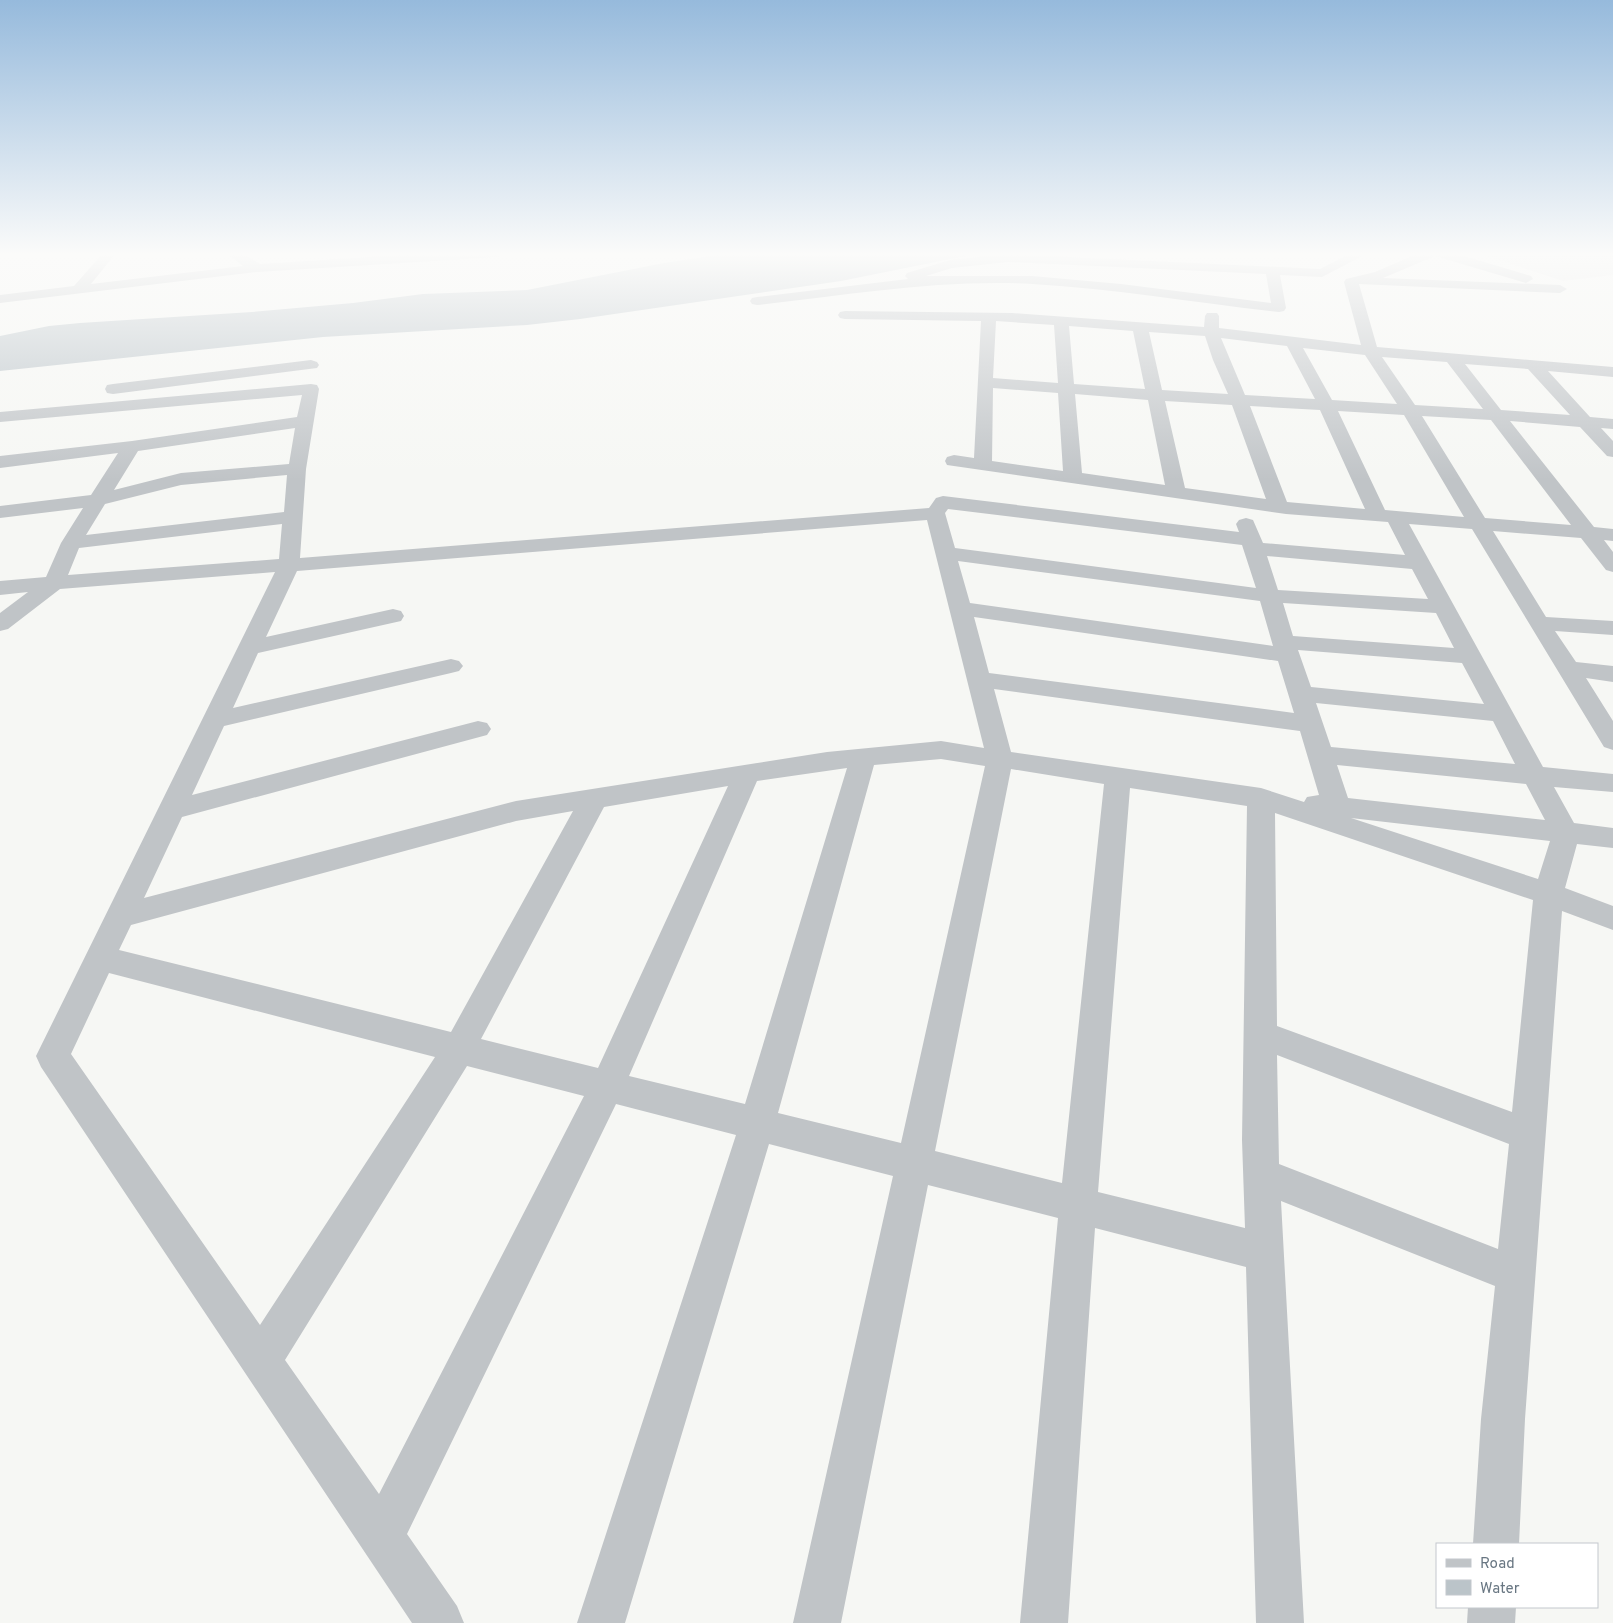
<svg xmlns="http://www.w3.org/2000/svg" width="1613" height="1623" font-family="Overpass,sans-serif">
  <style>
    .built { fill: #e7e8e7 }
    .water { fill: #bbc4c9 }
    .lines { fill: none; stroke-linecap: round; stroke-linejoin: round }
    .minor { fill: #c0c4c7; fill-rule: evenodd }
  </style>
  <rect width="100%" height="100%" fill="#f6f7f4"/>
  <!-- built -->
  <path class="built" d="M1478 253H1613V275L1563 281Z"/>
  <!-- water -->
  <path class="water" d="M731 253H980L841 281 580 319 527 325 323 337 0 371V336L49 326 80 323 252 312 353 303 423 294 527 290 664 263Z"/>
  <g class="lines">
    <!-- minor -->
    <path class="minor" d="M103 253H116L91 284 243 266 226 253H242L260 264 431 253H504L498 257 257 272 0 303V295L74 286Z
      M1351 253H1368L1322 277 1280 275 1286 308 1284 311 1279 312C1197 303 1116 289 1033 284 941 279 848 295 757 305L752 304 750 301 752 298 757 297 908 279 905 276 907 273 950 260 1008 254 1320 269ZM1008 262 1266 274 1271 303 1121 284 1032 276H926L952 268Z
      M1419 253H1454L1531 276 1533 279 1526 283 1435 256 1383 278 1560 285 1567 289 1560 293 1359 284 1377 347 1613 367V377L1548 371 1590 417 1613 419V429L1601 428 1613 441V457L1607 456 1580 427 1510 421 1594 527 1613 529V541L1604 540 1613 552V572L1606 570 1581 538 1493 531 1546 617 1613 621V635L1555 631 1576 662 1613 666V682L1586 678 1613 721V750L1604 747 1472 529 1409 524 1543 767 1613 774V792L1554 787 1574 823 1613 828V848L1577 844 1565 888 1613 906V930L1562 911 1525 1419 1519 1544H1473L1481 1419 1495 1286 1281 1201 1304 1623H1256L1246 1267 1095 1228 1068 1623H1020L1058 1218 928 1185 841 1623H793L893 1176 769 1144 625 1623H577L736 1135 616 1104 407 1534 457 1606 464 1623H412L41 1067 36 1056 275 572 60 589 8 629 0 631V613L28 592 0 595V581L46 577 61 543 83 508 0 518V506L91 495 118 453 0 468V456L132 441 297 417 302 395 0 422V412L311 384 317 385 319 389 306 469 300 558 929 508 936 498 943 496 1239 532 1236 524 1239 520 1246 518 1253 520 1263 543 1405 555 1388 522 1286 514 947 465 945 461 947 457 954 455 974 458 981 321 845 319 840 318 838 315 840 312 845 311 1012 313 1204 327 1205 316 1207 313H1217L1219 316V328L1361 345 1344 282 1346 279 1375 272ZM996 321 1054 325 1058 383 993 378ZM1069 326 1133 331 1145 389 1074 384ZM1149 332 1205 336 1213 360 1228 394 1162 390ZM1221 338 1287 346 1315 399 1245 395ZM1303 348 1365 355 1397 404 1332 400ZM1382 357 1447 362 1483 409 1415 405ZM1465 364 1528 369 1570 415 1501 410ZM993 388 1058 393 1063 471 992 461ZM1075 394 1148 400 1165 485 1082 473ZM1165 401 1232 405 1266 499 1185 488ZM1250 406 1320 410 1365 509 1287 502ZM1338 411 1404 415 1464 517 1385 510ZM1422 416 1491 420 1571 525 1485 518ZM295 428 289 464 181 473 114 490 138 451ZM287 475 284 512 86 535 105 504 181 485ZM948 509 1242 545 1256 588 955 548 945 513ZM927 520 984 748 941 741 827 752 516 801 144 898 182 817 487 735 491 729 487 723 478 721 192 795 224 726 451 673 459 671 463 666 459 661 451 659 233 708 258 653 401 621 404 616 401 611 393 609 266 637 297 571ZM282 524 279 559 68 575 79 548ZM1267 556 1412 569 1428 599 1278 590ZM958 561 1260 601 1273 646 970 603ZM1283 603 1436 613 1454 648 1293 636ZM974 617 1278 661 1294 713 989 673ZM1298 650 1462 663 1484 704 1311 687ZM994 689 1300 731 1319 795 1307 797 1304 802 1261 788 1011 752ZM1316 703 1493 721 1515 764 1331 747ZM941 759 985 766 901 1143 778 1113 874 765ZM1337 765 1526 784 1545 820 1348 798ZM847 768 745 1104 629 1076 757 781ZM1011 769 1104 784 1062 1183 935 1151ZM728 786 598 1068 481 1039 604 807ZM1130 788 1247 806 1242 1140 1245 1228 1098 1192ZM573 811 451 1032 119 950 131 925 516 821ZM1275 813 1533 900 1512 1112 1277 1026ZM1351 818 1550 841 1538 879ZM109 973 435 1057 260 1325 71 1054ZM1277 1055 1509 1144 1498 1249 1279 1164ZM467 1066 584 1096 379 1494 285 1360Z
      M311 360 317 362 319 365 317 368 113 394 107 393 105 389 107 385 113 384Z
      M1468 1607H1516L1515 1623H1467Z"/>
  </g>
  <!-- sky -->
  <linearGradient id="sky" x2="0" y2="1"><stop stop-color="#96badc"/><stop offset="0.53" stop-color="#fbfbfa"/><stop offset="1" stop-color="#fbfbfa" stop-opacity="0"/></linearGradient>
  <rect width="1613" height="480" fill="url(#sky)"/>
  <!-- legend -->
  <rect x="1436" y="1543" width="162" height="65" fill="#ffffff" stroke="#c3c8cd"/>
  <rect x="1446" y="1559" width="25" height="8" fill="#c0c4c7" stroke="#c3c8cd"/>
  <text x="1480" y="1568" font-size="15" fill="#687682">Road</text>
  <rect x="1446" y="1580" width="25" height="15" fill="#bbc4c9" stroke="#c3c8cd"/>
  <text x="1480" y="1593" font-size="15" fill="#687682">Water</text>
</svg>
